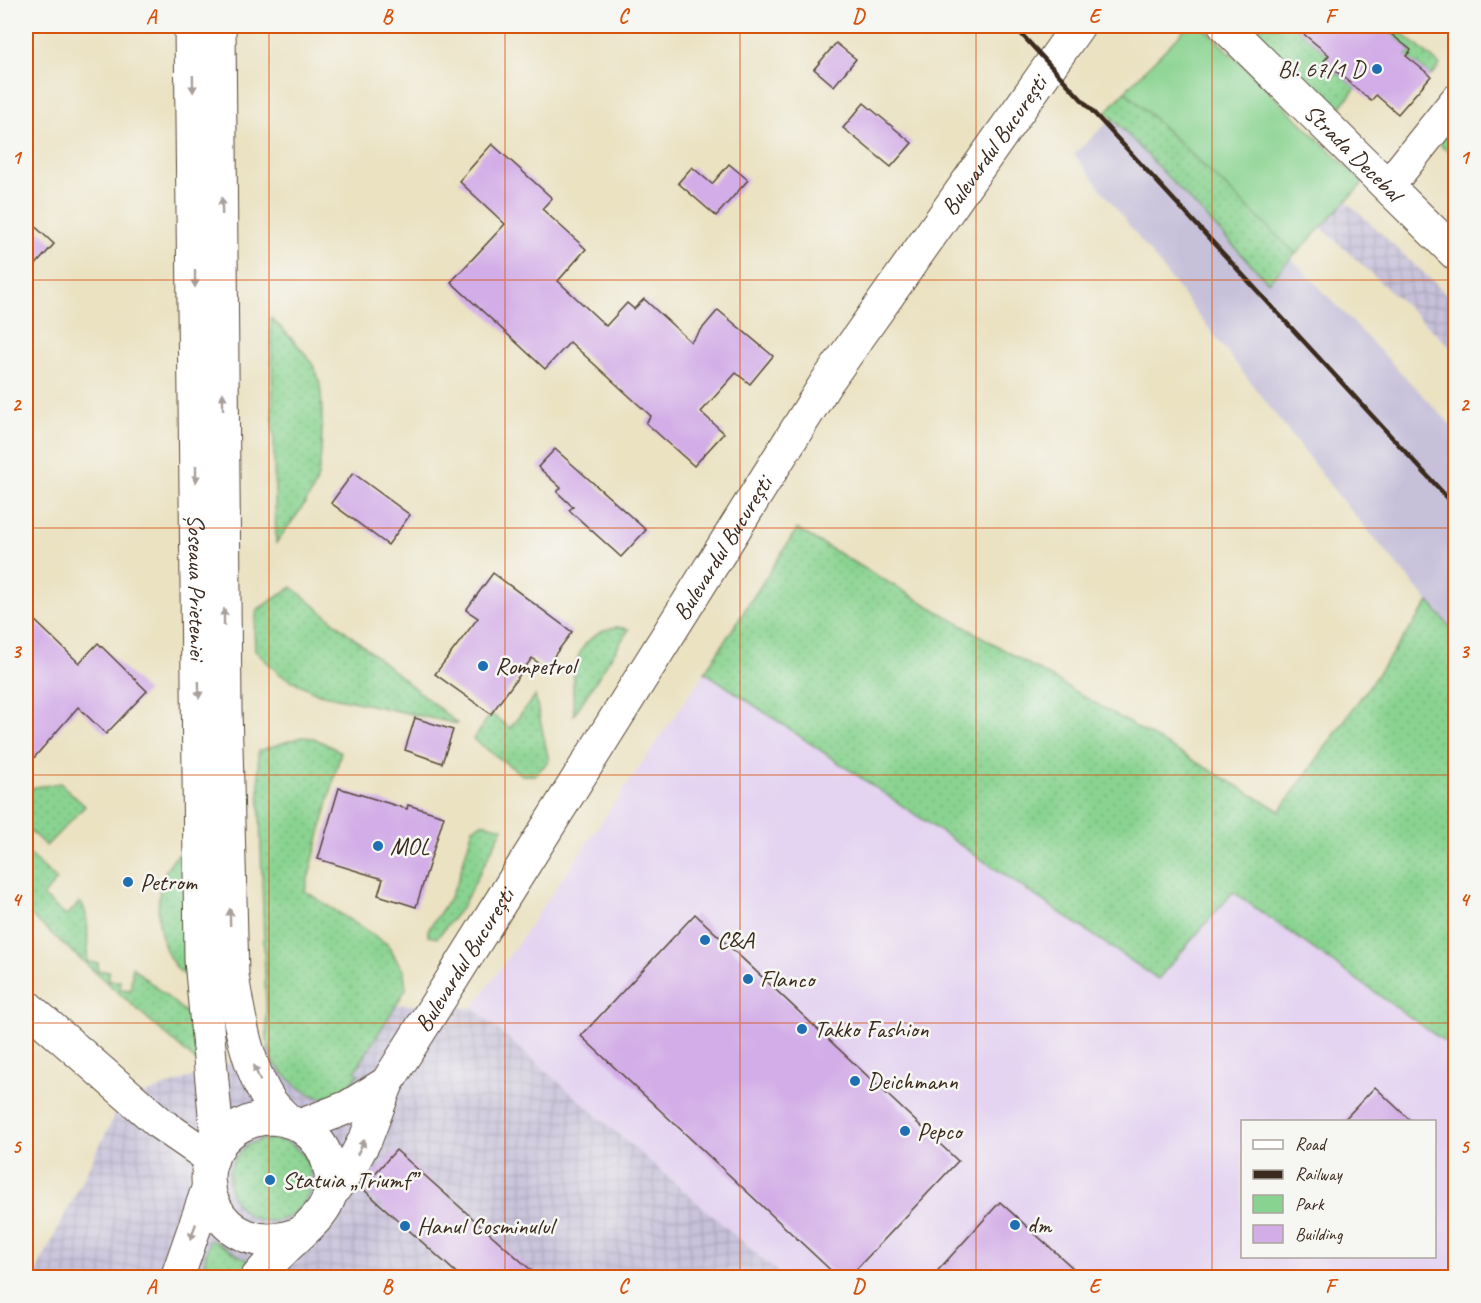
<svg xmlns="http://www.w3.org/2000/svg" width="1481" height="1303" font-family="Caveat,sans-serif">
  <style>
    .built { fill: #e4d3f1; fill-rule: evenodd }
    .industrial { fill: url(#industrial-grid) }
    .railway { fill: #c6c0d9 }
    .grass { fill: url(#grass-dots); stroke: #627e57; stroke-width: 1.5 }
    .park { fill: #89d390; stroke: #627e57; stroke-width: 1.5 }
    .building { fill: #d3ade7 }
    .lines { fill: none; stroke-linecap: round; stroke-linejoin: round }
    .minor-casing { stroke: #554637; stroke-width: 35 }
    .major-casing { stroke: #554637; stroke-width: 35 }
    .minor { stroke: #fff; stroke-width: 33 }
    .major { stroke: #fff; stroke-width: 33 }
    .rail { stroke: #3b2a1e; stroke-width: 4.5 }
    .oneway { fill: #a79f9a }
    .grid { fill: none; stroke: #d7540e; stroke-width: 1.5; stroke-opacity: 0.55 }
    .poi-dot { fill: #1f6fb2; stroke: #f6f6f2; stroke-width: 2 }
    .labels { text-anchor: middle; dominant-baseline: central; stroke-width: 5; stroke-linejoin: round; paint-order: stroke }
    .poi-label { font-size: 24px; fill: #3b2a1e; stroke: #f6f6f2; text-anchor: start }
    .street-label { font-size: 24px; fill: #3b2a1e; stroke: #f6f6f2 }
    .neatline { fill: none; stroke: #d7540e; stroke-width: 2 }
    .grid-label { font-size: 20px; text-anchor: middle; font-weight: bold; fill: #d7540e }
  </style>
  <defs>
    <pattern id="industrial-grid" width="8" height="8" patternUnits="userSpaceOnUse" patternTransform="scale(1.5)"><rect width="8" height="8" fill="#c6c0d9"/><path d="M0 4h8M4 0v8" fill="none" stroke="#aba5ba"/></pattern>
    <pattern id="grass-dots" width="8" height="8" patternUnits="userSpaceOnUse" patternTransform="scale(1.5)"><rect width="8" height="8" fill="#89d390"/><path d="M2 2h.1M6 6h.1" fill="none" stroke="#77b57c" stroke-width="1.8" stroke-linecap="round"/></pattern>
  </defs>
  <rect width="100%" height="100%" fill="#f6f6f2"/>
  <filter id="ink" filterUnits="userSpaceOnUse"><feTurbulence type="fractalNoise" baseFrequency=".0167" numOctaves="2"/><feDisplacementMap in="SourceGraphic" scale="12" xChannelSelector="R" yChannelSelector="G"/><feConvolveMatrix kernelMatrix="1 2 1 2 8 2 1 2 1" color-interpolation-filters="sRGB"/></filter>
  <filter id="wash" filterUnits="userSpaceOnUse"><feTurbulence type="fractalNoise" baseFrequency=".008" numOctaves="4" result="noise"/><feDisplacementMap in="SourceGraphic" scale="24" xChannelSelector="R" yChannelSelector="G"/><feGaussianBlur stdDeviation="1.35" result="paint"/><feColorMatrix in="noise" values="0 0 0 0 0 0 0 0 0 0 0 0 0 0 0 0 0 1.4 0 .05"/><feComposite in="paint" operator="in"/></filter>
  <g filter="url(#wash)">
    <rect width="100%" height="100%" fill="#ebe2c2"/>
    <!-- built -->
    <path class="built" d="M705 672 1158 979 1233 892 1455 1049V1277H783L473 1008ZM1242 1122H1434V1256H1242Z"/>
    <!-- industrial -->
    <path class="industrial" d="M1346 201 1455 302V351L1321 227Z
      M389 1004 473 1008 783 1277 33 1278 121 1103Z"/>
    <!-- railway -->
    <path class="railway" d="M1136 96 1455 429V633L1336 493 1074 154Z"/>
    <!-- grass -->
    <path class="grass" d="M1243 26H1294L1329 55 1324 62 1356 88 1335 114Z
      M1381 26H1394L1440 65 1431 76 1406 56 1411 50Z
      M1150 65 1363 183 1268 282 1106 112Z
      M1455 118V148L1451 153 1442 147 1440 141Z
      M271 318C287 334 306 351 316 371 325 390 323 466 315 486 307 504 288 526 276 543Z
      M797 529 1280 811 1429 602 1455 633V1049L1233 892 1158 979 705 672Z
      M292 587 458 724 319 694 281 675 255 651 254 629 257 610Z
      M617 627 629 629 574 715C571 677 571 635 617 627Z
      M535 696 549 761 535 775H522L473 739 491 714 510 728Z
      M301 737 314 738 341 752 305 891 387 944 404 972 406 989 355 1071 359 1074C335 1101 321 1106 293 1082 275 1067 272 1062 267 1040L258 751Z
      M60 783 85 806 46 846 26 827V784L30 788Z
      M482 823 503 828 462 907 437 938 428 936V930L448 901 458 880 473 828Z
      M185 848 190 978C156 962 150 895 169 865 173 859 180 854 185 848Z
      M26 851 57 880 43 896 66 916 80 902C91 913 87 946 87 962L98 963V971H109V981H120V989L131 990 132 967 186 1013 195 1024 198 1063 26 911Z
      M229 1180a41 41 0 1 1 82 0a41 41 0 1 1-82 0Z
      M209 1241H214L247 1260 249 1265 239 1277 201 1278Z"/>
    <!-- park -->
    <path class="park" d="M1188 26H1202L1363 183 1296 254 1125 91Z"/>
    <g id="blocks">
      <!-- building -->
      <path class="building" d="M1294 26H1381L1411 50 1406 56 1431 76 1398 114 1376 95 1371 101 1324 61 1329 55Z
        M836 43 856 59 834 86 814 69Z
        M864 103 912 143 891 167 843 128Z
        M492 144 552 198 542 209 586 249 558 281 606 326 627 303 634 309 644 299 691 342 718 310 773 356 750 384 736 373 701 412 724 433 694 466 646 423 651 416 570 342 545 369 451 282 505 224 459 181Z
        M729 164 748 180 716 216 678 183 692 167 712 184Z
        M26 218 54 244 26 276Z
        M555 449 646 530 621 557 569 510 573 507 557 492 561 488 538 467Z
        M353 473 410 515 388 545 331 503Z
        M493 573 572 632 545 668 532 658 491 714 435 674 478 618 466 610Z
        M26 612 79 663 98 643 147 691 106 734 78 707 26 767Z
        M415 718 453 730 442 763 405 750Z
        M339 788 407 809 408 805 444 816 416 907 378 895 383 879 318 859Z
        M695 914 958 1161 848 1278H839L581 1036Z
        M1375 1087 1412 1122H1342Z
        M396 1150 478 1223 540 1278H462L362 1188Z
        M1000 1202 1084 1278H931Z"/>
    </g>
  </g>
  <g filter="url(#ink)">
    <use href="#blocks" fill-opacity="0" stroke="#554637" stroke-width="1.5"/>
    <g class="lines">
      <!-- minor casing -->
      <g class="minor-casing">
        <g id="minor">
          <path id="s1" d="M1225 26 1456 254"/>
          <path d="M1388 186 1456 101"/>
          <path d="M26 1006 161 1124 212 1159"/>
        </g>
      </g>
      <!-- major casing -->
      <g class="major-casing">
        <g id="major">
          <path id="s2" d="M191 26 201 960 218 1147"/>
          <path d="M219 26 225 708 232 975C238 1015 247 1066 269 1100 274 1108 282 1114 288 1121"/>
          <path d="M300 1126 348 1107 387 1083"/>
          <path id="s3" d="M329 1196 354 1160 366 1138 387 1083 826 383 1078 26"/>
          <path d="M177 1278 209 1186"/>
          <path d="M257 1278C269 1263 282 1251 296 1238 318 1217 339 1201 329 1165 325 1149 316 1137 303 1128 285 1116 261 1115 242 1125 174 1160 216 1268 301 1233"/>
        </g>
      </g>
      <!-- minor -->
      <use href="#minor" class="minor"/>
      <!-- major -->
      <use href="#major" class="major"/>
      <!-- rail -->
      <path class="rail" d="M1014 26 1456 507"/>
    </g>
    <!-- one-way arrows -->
    <defs><path id="oneway-solid" d="M-6-.8H1V-3.2L6.5 0L1 3.2V.8H-6Z" transform="scale(1.5)"/></defs>
    <g class="oneway">
      <use href="#oneway-solid" transform="translate(193 84) rotate(89)"/>
      <use href="#oneway-solid" transform="translate(222 206) rotate(-91)"/>
      <use href="#oneway-solid" transform="translate(195 279) rotate(90)"/>
      <use href="#oneway-solid" transform="translate(223 401) rotate(-90)"/>
      <use href="#oneway-solid" transform="translate(196 474) rotate(90)"/>
      <use href="#oneway-solid" transform="translate(224 617) rotate(-90)"/>
      <use href="#oneway-solid" transform="translate(199 690) rotate(89)"/>
      <use href="#oneway-solid" transform="translate(230 917) rotate(-91)"/>
      <use href="#oneway-solid" transform="translate(257 1073) rotate(-111)"/>
      <use href="#oneway-solid" transform="translate(361 1147) rotate(-63)"/>
      <use href="#oneway-solid" transform="translate(193 1232) rotate(109)"/>
    </g>
  </g>
  <!-- grid -->
  <path class="grid" d="M269 26V1278M505 26V1278M740 26V1278M976 26V1278M1212 26V1278M26 280H1456M26 528H1456M26 775H1456M26 1023H1456"/>
  <!-- markers -->
  <g class="poi-dot">
    <circle cx="1377" cy="69" r="6"/>
    <circle cx="483" cy="666" r="6"/>
    <circle cx="378" cy="846" r="6"/>
    <circle cx="128" cy="882" r="6"/>
    <circle cx="705" cy="940" r="6"/>
    <circle cx="748" cy="979" r="6"/>
    <circle cx="802" cy="1029" r="6"/>
    <circle cx="855" cy="1081" r="6"/>
    <circle cx="905" cy="1131" r="6"/>
    <circle cx="270" cy="1180" r="6"/>
    <circle cx="1015" cy="1225" r="6"/>
    <circle cx="405" cy="1226" r="6"/>
  </g>
  <g class="labels">
    <!-- poi labels -->
    <g class="poi-label">
      <text x="1365" y="69" text-anchor="end">Bl. 67/1 D</text>
      <text x="495" y="666">Rompetrol</text>
      <text x="390" y="846">MOL</text>
      <text x="140" y="882">Petrom</text>
      <text x="717" y="940">C&amp;A</text>
      <text x="760" y="979">Flanco</text>
      <text x="814" y="1029">Takko Fashion</text>
      <text x="867" y="1081">Deichmann</text>
      <text x="917" y="1131">Pepco</text>
      <text x="282" y="1180">Statuia „Triumf”</text>
      <text x="1027" y="1225">dm</text>
      <text x="417" y="1226">Hanul Cosminulul</text>
    </g>
    <!-- street labels -->
    <g class="street-label">
      <text stroke="none"><textPath href="#s3" startOffset="1245">Bulevardul București</textPath></text>
      <text stroke="none"><textPath href="#s1" startOffset="180">Strada Decebal</textPath></text>
      <text stroke="none"><textPath href="#s3" startOffset="759">Bulevardul București</textPath></text>
      <text stroke="none"><textPath href="#s2" startOffset="561">Șoseaua Prieteniei</textPath></text>
      <text stroke="none"><textPath href="#s3" startOffset="273">Bulevardul București</textPath></text>
    </g>
  </g>
  <!-- margin -->
  <rect width="1481" height="1303" fill="none" stroke="#f6f6f2" stroke-width="66"/>
  <!-- legend -->
  <rect x="1241" y="1120" width="195" height="138" fill="#f6f6f2" stroke="#aba49d" stroke-width="1.5"/>
  <rect x="1253" y="1140" width="30" height="9" fill="#ffffff" stroke="#aba49d" stroke-width="1.5"/>
  <text x="1295" y="1150" font-size="18" fill="#3b2a1e">Road</text>
  <rect x="1253" y="1170" width="30" height="9" fill="#3b2a1e" stroke="#aba49d" stroke-width="1.5"/>
  <text x="1295" y="1180" font-size="18" fill="#3b2a1e">Railway</text>
  <rect x="1253" y="1195" width="30" height="18" fill="#89d390" stroke="#aba49d" stroke-width="1.5"/>
  <text x="1295" y="1210" font-size="18" fill="#3b2a1e">Park</text>
  <rect x="1253" y="1225" width="30" height="18" fill="#d3ade7" stroke="#aba49d" stroke-width="1.5"/>
  <text x="1295" y="1240" font-size="18" fill="#3b2a1e">Building</text>
  <rect x="33" y="33" width="1415" height="1237" class="neatline"/>
  <g class="grid-label">
    <text x="151" y="23">A</text>
    <text x="387" y="23">B</text>
    <text x="623" y="23">C</text>
    <text x="858" y="23">D</text>
    <text x="1094" y="23">E</text>
    <text x="1330" y="23">F</text>
    <text x="16" y="164">1</text>
    <text x="1464" y="164">1</text>
    <text x="16" y="411">2</text>
    <text x="1464" y="411">2</text>
    <text x="16" y="658">3</text>
    <text x="1464" y="658">3</text>
    <text x="16" y="906">4</text>
    <text x="1464" y="906">4</text>
    <text x="16" y="1153">5</text>
    <text x="1464" y="1153">5</text>
    <text x="151" y="1293">A</text>
    <text x="387" y="1293">B</text>
    <text x="623" y="1293">C</text>
    <text x="858" y="1293">D</text>
    <text x="1094" y="1293">E</text>
    <text x="1330" y="1293">F</text>
  </g>
</svg>
